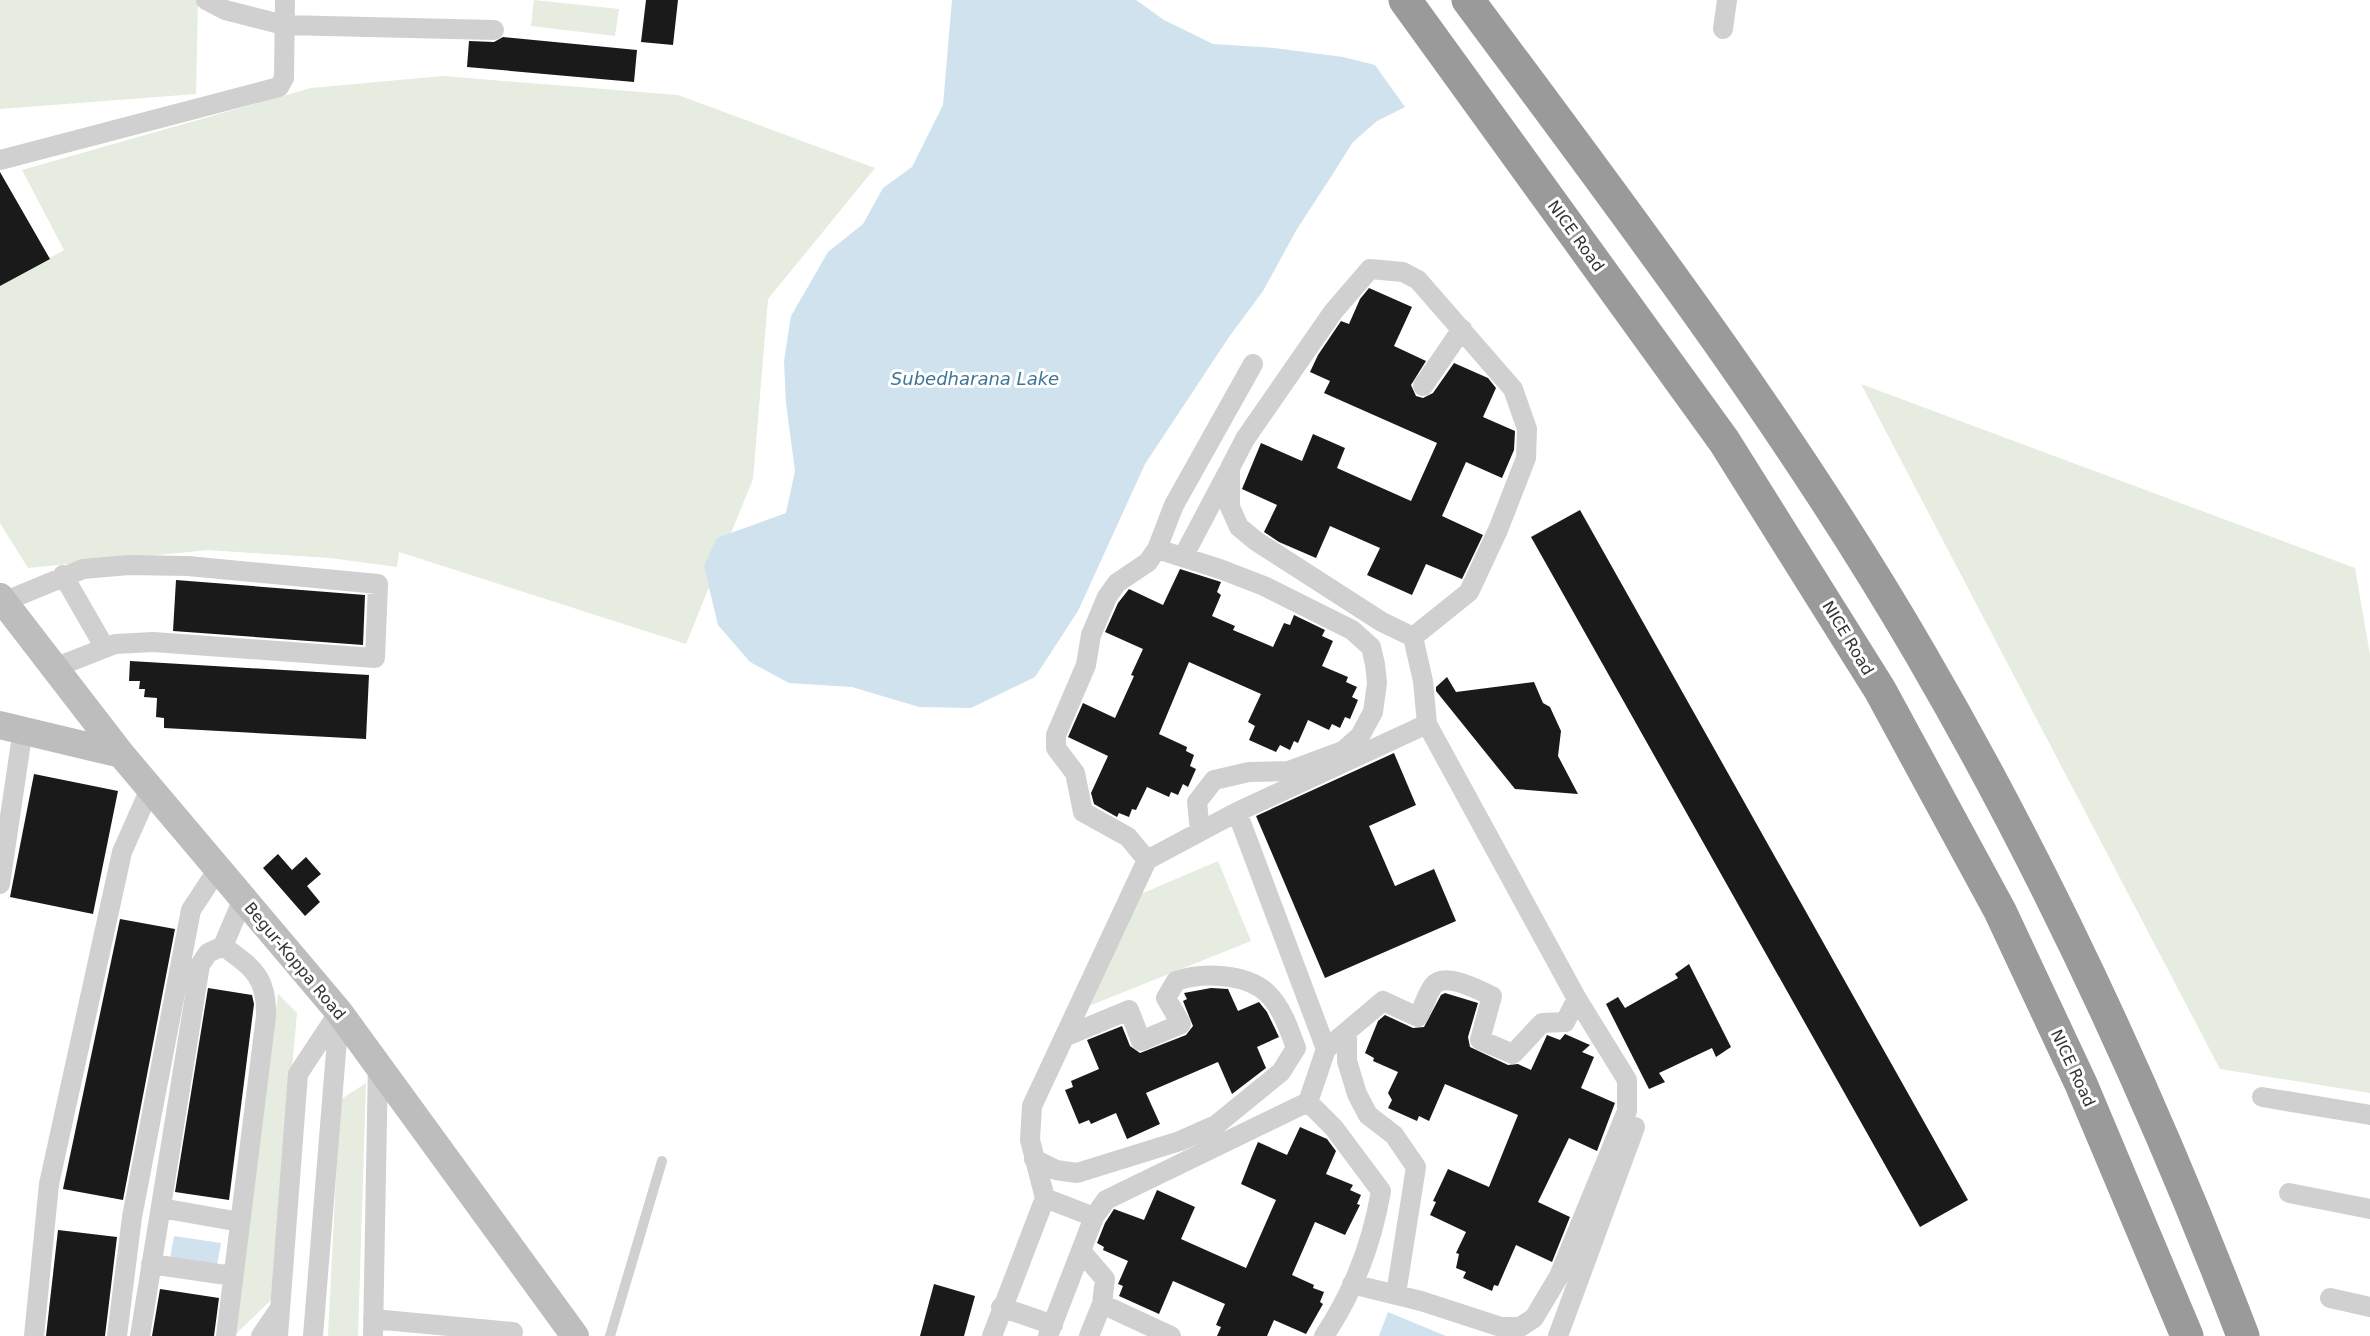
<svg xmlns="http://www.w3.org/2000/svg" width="2370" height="1336" font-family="'DejaVu Sans',sans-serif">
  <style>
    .green { fill: #e6ecdf }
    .water { fill: #cfe2ee }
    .building { fill: #1a1a1a }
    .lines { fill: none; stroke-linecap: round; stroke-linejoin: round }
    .lane { stroke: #d0d0d0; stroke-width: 10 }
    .street { stroke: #d0d0d0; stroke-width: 20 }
    .secondary { stroke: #bdbdbd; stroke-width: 28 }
    .highway { stroke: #9a9a9a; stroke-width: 33 }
    .labels { text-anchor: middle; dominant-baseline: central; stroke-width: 6; stroke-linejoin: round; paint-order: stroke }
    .street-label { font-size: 16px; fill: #333; stroke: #fff }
    .water-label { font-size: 18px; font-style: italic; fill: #3f7597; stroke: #fff }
  </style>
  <rect width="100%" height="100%" fill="#fff"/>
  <!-- green -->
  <path class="green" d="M0 0H198L196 94 0 109Z
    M534 0 619 9 615 36 531 26Z
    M443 76 678 95 875 168 768 299 753 479 686 644 399 552 397 567 330 558 208 550 28 568 0 523V286L64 250 22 170 311 88Z
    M1861 384 2355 568 2370 655V1093L2220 1069Z
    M1218 861 1251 941 1089 1006 1136 896Z
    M278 994 297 1013 271 1300 234 1336Z
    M366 1083 358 1336H328L340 1100Z"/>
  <!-- water -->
  <path class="water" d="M952 0H1136L1164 20 1213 44 1274 48 1343 57 1375 65 1405 107 1377 121 1353 142 1327 183 1297 229 1263 291 1229 337 1145 464 1078 611 1035 677 971 708 919 707 852 687 789 683 750 662 718 625 704 566 717 538 786 513 795 471 786 403 784 361 791 316 828 252 863 224 883 188 912 167 943 105Z
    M174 1236 221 1243 216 1271 169 1264Z
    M1388 1312 1446 1336H1379Z"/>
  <!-- building -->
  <path class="building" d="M646 0H678L673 45 641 42Z
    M503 37 637 50 634 82 467 67 469 41 494 42Z
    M0 172 50 259 0 286Z
    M1369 288 1412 307 1394 346 1426 361 1411 385 1416 396 1423 398 1433 393 1454 363 1488 378 1496 388 1483 417 1515 431 1514 450 1502 478 1466 462 1442 516 1483 535 1462 579 1426 564 1412 595 1367 575 1380 548 1330 526 1316 558 1279 542 1264 532 1277 505 1242 489 1261 443 1302 461 1313 434 1345 448 1337 468 1411 501 1437 443 1324 393 1330 381 1310 372 1318 355 1341 321 1349 324 1360 299Z
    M1580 510 1968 1200 1920 1227 1531 537Z
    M1180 569 1221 582 1217 592 1221 595 1212 616 1235 626 1233 630 1273 647 1284 623 1290 625 1294 615 1325 630 1322 636 1333 641 1322 666 1348 677 1346 682 1357 687 1352 697 1358 700 1350 719 1345 717 1340 728 1332 724 1329 730 1308 720 1298 743 1294 741 1290 750 1280 745 1276 752 1249 740 1255 726 1248 722 1261 694 1189 662 1159 734 1187 747 1186 751 1194 755 1190 766 1196 769 1188 787 1183 784 1178 795 1171 792 1169 797 1147 787 1136 810 1132 809 1129 817 1119 813 1117 817 1094 804 1091 793 1108 756 1068 737 1083 703 1115 718 1134 676 1131 675 1143 649 1105 632 1118 603 1129 589 1163 605Z
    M176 580 365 595 363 645 173 631Z
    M130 661 369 675 366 739 164 728V718L156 717 157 698 144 697 145 689H139L140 681H129Z
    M1447 677 1456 692 1534 682 1543 703 1550 707 1561 731 1558 756 1578 794 1515 789 1436 691V687Z
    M1394 753 1416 805 1369 826 1395 886 1434 869 1456 921 1325 978 1256 816Z
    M34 774 118 791 93 914 10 897Z
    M278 854 292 870 306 857 321 874 307 886 320 902 305 916 263 868Z
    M120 919 175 929 123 1200 63 1189Z
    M1689 964 1731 1047 1716 1057 1712 1048 1659 1073 1665 1082 1649 1089 1606 1004 1618 997 1625 1008 1678 978 1675 974Z
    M208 988 252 995 254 1004 229 1200 175 1192Z
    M1211 988 1228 989 1238 1011 1259 1002 1267 1012 1279 1037 1257 1047 1266 1068 1232 1094 1218 1062 1146 1093 1160 1124 1127 1139 1116 1113 1091 1124 1089 1120 1079 1124 1065 1090 1073 1087 1071 1081 1099 1069 1087 1040 1122 1026 1130 1046 1140 1053 1186 1035 1193 1026 1183 1001 1187 999 1184 993Z
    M1445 993 1478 1003 1468 1037 1470 1047 1508 1065 1518 1064 1531 1070 1547 1035 1560 1040 1565 1034 1590 1045 1582 1052 1594 1057 1581 1088 1615 1103 1597 1151 1569 1138 1538 1202 1570 1217 1552 1262 1516 1245 1498 1286 1494 1285 1492 1291 1463 1278 1466 1272 1456 1268 1459 1254 1456 1253 1466 1232 1430 1215 1436 1202 1433 1201 1448 1169 1489 1187 1518 1115 1445 1084 1429 1121 1419 1116 1417 1121 1388 1108 1392 1100 1388 1093 1398 1072 1373 1061 1374 1058 1365 1053 1378 1021 1385 1015 1413 1028 1424 1027 1441 995Z
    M1300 1127 1327 1139 1336 1151 1326 1174 1353 1185 1350 1190 1361 1195 1357 1204 1360 1205 1345 1235 1315 1222 1292 1275 1314 1285 1313 1288 1324 1292 1320 1302 1323 1304 1306 1334 1274 1320 1267 1336H1217L1221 1327 1216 1325 1225 1304 1173 1281 1159 1314 1119 1296 1123 1286 1118 1284 1128 1261 1103 1250 1104 1247 1097 1243 1105 1223 1114 1209 1144 1220 1157 1190 1195 1207 1181 1239 1246 1268 1276 1200 1241 1184 1252 1156 1258 1142 1287 1155Z
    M58 1230 117 1237 105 1336H46Z
    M934 1284 975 1296 964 1336H920Z
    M160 1289 219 1298 214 1336H152Z"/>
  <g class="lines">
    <!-- lane -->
    <path class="lane" d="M610 1336 662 1161"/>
    <!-- street -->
    <path class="street" d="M206 0 225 10 284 25 494 30
      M1723 29 1727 0
      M0 160 279 87 284 78 285 0
      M1423 386 1462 329
      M1157 549 1220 569 1264 586 1352 630 1371 647 1375 664 1377 683 1373 712 1360 736 1343 751 1289 771 1249 772 1214 780 1197 802 1200 831
      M1183 557 1228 472
      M63 575 105 648
      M3 602 83 569 129 565 188 566 378 584 375 658 153 642 115 644 54 668
      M1237 812 1326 1049
      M1147 860 1128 837 1083 812 1075 773 1056 748V735L1086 665 1091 635 1107 597 1117 583 1148 562 1157 549 1174 505 1253 364
      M0 884 23 729
      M223 946C253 968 267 977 266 1016L226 1336
      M1347 1031V1061L1357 1094 1368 1115 1394 1135 1416 1167 1396 1294
      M2262 1097 2370 1115
      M1308 1102 1334 1128 1381 1191C1372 1243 1353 1293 1324 1336
      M1034 1159 1056 1170 1077 1173 1180 1141 1216 1125 1281 1072 1296 1048C1289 1029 1282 1008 1268 994 1247 973 1202 972 1176 981L1166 998 1181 1024 1141 1041 1129 1010 1064 1037
      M2289 1193 2370 1209
      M1045 1198 1094 1217
      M161 1208 240 1222
      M1081 1251 1105 1279 1102 1304 1171 1336
      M151 1264 233 1276
      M1352 1284 1421 1301 1501 1327H1520L1534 1318 1559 1276 1627 1111V1080L1577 999 1427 724 1423 681 1413 637 1382 622 1256 541 1239 527 1230 507V468L1245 439 1333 312 1370 269 1403 272 1418 280 1513 389 1527 429 1526 458 1498 530 1469 592 1413 637
      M2330 1298 2370 1307
      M1001 1307 1053 1325
      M373 1319 513 1332
      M34 1336 49 1184 122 852 150 789
      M117 1336 132 1217 191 910 218 869
      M140 1336 200 965 208 953 223 946 243 899
      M261 1336 280 1308
      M278 1336 298 1074 339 1012
      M313 1336 339 1015
      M373 1336 378 1063
      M992 1336 1045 1198 1030 1140 1032 1106 1147 860 1237 812 1427 724
      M1048 1336 1094 1217 1106 1200 1308 1102 1326 1049 1383 1001 1418 1017C1423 1008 1427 994 1433 986 1445 971 1478 990 1492 996L1480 1040 1513 1054 1542 1023 1565 1022 1577 999
      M1089 1336 1102 1304
      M1558 1336 1635 1127"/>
    <!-- secondary -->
    <path class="secondary" d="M0 597 121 754 339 1012 575 1336
      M0 725 121 754"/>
    <!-- highway -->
    <path class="highway" d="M1405 0 1724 441 1880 690 2000 911 2081 1084 2187 1336
      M1468 0C1626 213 1787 424 1920 653 2047 871 2153 1101 2243 1336"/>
  </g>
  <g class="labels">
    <!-- street labels -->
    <g class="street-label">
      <text transform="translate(1576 236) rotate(54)">NICE Road</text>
      <text transform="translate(1848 638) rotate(59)">NICE Road</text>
      <text transform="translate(295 961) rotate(50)">Begur-Koppa Road</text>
      <text transform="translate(2073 1068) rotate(65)">NICE Road</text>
    </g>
    <!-- water labels -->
    <g class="water-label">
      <text x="975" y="378">Subedharana Lake</text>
    </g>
  </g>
</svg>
